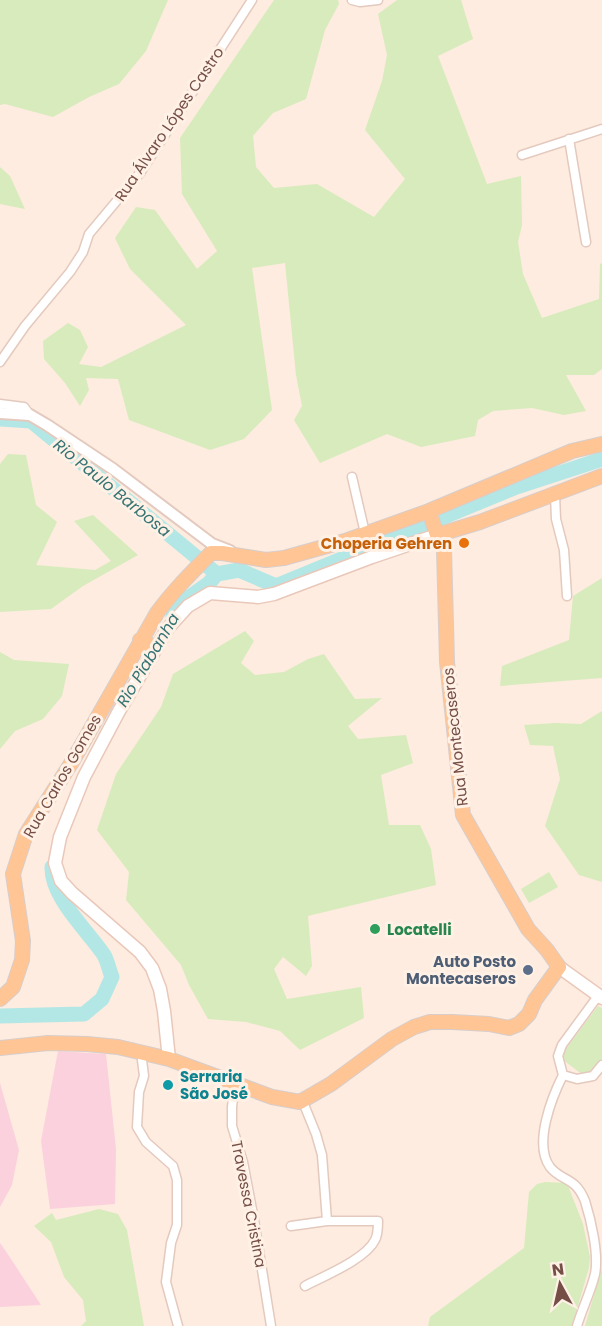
<svg xmlns="http://www.w3.org/2000/svg" width="602" height="1326" font-family="Poppins,sans-serif">
  <style>
    .medical { fill: #fcd1de }
    .green { fill: #d8ebbd }
    .lines { fill: none; stroke-linecap: round; stroke-linejoin: round }
    .river { stroke: #b3e7e6; stroke-width: 15 }
    .minor-casing { stroke: #e4c9be; stroke-width: 11 }
    .tertiary-casing { stroke: #e4c9be; stroke-width: 14 }
    .secondary-casing { stroke: #e9c8ba; stroke-width: 15 }
    .primary-casing { stroke: #d8cdcb; stroke-width: 16 }
    .minor { stroke: #fff; stroke-width: 8 }
    .tertiary { stroke: #fff; stroke-width: 10 }
    .secondary { stroke: #fff; stroke-width: 12 }
    .primary { stroke: #ffc594; stroke-width: 14 }
    .food-dot { fill: #e8710a; stroke: #fff1e6; stroke-width: 2 }
    .leisure-dot { fill: #2e9e5b; stroke: #fff1e6; stroke-width: 2 }
    .service-dot { fill: #5c6f8a; stroke: #fff1e6; stroke-width: 2 }
    .culture-dot { fill: #0f9aa8; stroke: #fff1e6; stroke-width: 2 }
    .labels { text-anchor: middle; dominant-baseline: central; stroke-width: 6; stroke-linejoin: round; paint-order: stroke }
    .street-label { font-size: 15px; fill: #754e46; stroke: #fff1e6 }
    .food-label { font-size: 15px; font-weight: bold; fill: #c56008; stroke: #fff1e6; text-anchor: end }
    .leisure-label { font-size: 15px; font-weight: bold; fill: #27864d; stroke: #fff1e6; text-anchor: start }
    .service-label { font-size: 15px; font-weight: bold; fill: #4e5e75; stroke: #fff1e6; text-anchor: end }
    .culture-label { font-size: 15px; font-weight: bold; fill: #0d838f; stroke: #fff1e6; text-anchor: start }
    .water-label { font-size: 16px; font-style: italic; fill: #367474; stroke: #fff1e6 }
  </style>
  <rect width="100%" height="100%" fill="#fdecdf"/>
  <!-- medical -->
  <path class="medical" d="M58 1051 106 1054 116 1149 115 1204 50 1209 41 1141Z
    M0 1083 19 1150 12 1185 0 1207Z
    M0 1243 7 1253 41 1305 0 1307Z"/>
  <!-- green -->
  <path class="green" d="M0 0H168L146 51 119 84 89 97 53 117 5 104 0 105Z
    M274 0H338L339 4 325 30 306 99 273 113 253 136 256 167 274 188 317 184 374 217 405 179 365 130 382 81 387 55 378 14 397 0H461L473 39 438 56 487 184 521 176 522 225 518 242 523 274 542 318 599 299 600 264 602 263V369L594 375H566L586 411 564 415 532 408 493 411 478 420 475 436 421 447 387 434 320 463 294 420 302 406 296 375 285 263 252 268 272 410 244 439 210 450 129 420 118 379 86 378 89 390 80 406 65 383 44 359 43 341 68 323 80 330 88 347 79 364 101 367 186 325 130 269 115 238 136 207 155 210 197 269 217 251 182 194 180 138Z
    M0 167 10 176 25 209 0 204Z
    M8 454 26 455 36 505 57 522 36 565 95 570 111 561 74 521 93 515 138 555 83 586 51 609 0 612V464Z
    M602 578V678L500 686 502 666 569 640 573 596Z
    M245 631 254 641 241 663 255 675 284 672 308 659 324 654 355 699 382 698 348 726 358 739 406 735 413 763 381 775 389 825H420L431 849 436 885 308 916 312 966 306 976 283 957 274 969 287 999 361 987 364 1018 300 1050 280 1031 246 1022 208 1019 189 985 181 965 126 900 129 872 97 830 116 774 161 707 173 674Z
    M0 652 14 660 69 664 62 696 43 719 15 731 0 749Z
    M602 711V882L579 875 545 826 560 779 553 746 530 745 524 725 556 723 581 724Z
    M549 872 558 887 529 903 521 889Z
    M598 1006 602 1008V1061L592 1072 583 1075 563 1060 562 1054Z
    M545 1182 567 1183 583 1224 590 1257 589 1268 572 1326H428L430 1317 524 1248 529 1192 537 1184Z
    M99 1209 118 1214 127 1230 144 1326H81L86 1321 83 1300 64 1277 51 1242 34 1226 52 1213 56 1220Z
    M602 1268V1326H585Z"/>
  <g class="lines">
    <!-- river -->
    <path class="river" d="M0 419 31 421 217 574
      M173 616 188 598 209 583 217 574 239 570 276 586 514 488 602 459
      M0 1016 84 1014 102 999 112 977C109 970 108 962 104 955 89 932 51 898 52 867"/>
    <!-- minor casing -->
    <g class="minor-casing">
      <path id="minor" d="M352 0 360 2 378 0
        M569 139 586 242
        M522 155 602 129
        M0 362 25 326 70 272 83 252 89 234 140 173 252 0
        M0 404 24 407 30 415
        M352 477 365 533
        M555 494 556 519 564 550 567 596
        M598 996 562 1045 558 1056 563 1075 577 1079 593 1076 602 1065
        M141 1052 144 1076 139 1092 137 1127 146 1142 173 1166 177 1180V1225L171 1243 166 1282 178 1326
        M563 1075C552 1097 533 1144 550 1167 562 1182 575 1176 585 1201 591 1220 599 1254 595 1274 591 1291 582 1309 577 1326
        M235 1083 232 1107V1126L243 1162 254 1220 271 1326
        M303 1102 316 1134 322 1155 327 1221
        M291 1226 327 1221H378C378 1227 378 1235 375 1240 366 1259 324 1276 305 1286"/>
    </g>
    <!-- tertiary casing -->
    <g class="tertiary-casing">
      <path id="tertiary" d="M0 413 30 415 47 425 113 469 212 544 230 551"/>
    </g>
    <!-- secondary casing -->
    <g class="secondary-casing">
      <path id="secondary" d="M559 967 602 998
        M169 1059 164 1011 160 989 152 968 140 952 72 893 61 881 55 863 60 837 84 777 119 711 168 628 188 606 210 593 258 597 274 594 372 557 437 535"/>
    </g>
    <!-- primary casing -->
    <g class="primary-casing">
      <path id="primary" d="M437 535 480 522 602 476
        M140 640 156 648
        M0 999 13 987 22 960 23 941 13 874 26 834 72 762 157 613C173 591 192 572 211 553H222L266 560 284 558 345 541 429 511 572 451 602 444
        M0 1048 48 1043 87 1044 118 1047 169 1059 272 1097 300 1102 331 1084 392 1039 414 1027 430 1022H452L489 1024 509 1028 519 1024 529 1014 535 1000 559 967 547 950 528 929 463 815 447 662 444 549 437 535 429 511"/>
    </g>
    <!-- minor -->
    <use href="#minor" class="minor"/>
    <!-- tertiary -->
    <use href="#tertiary" class="tertiary"/>
    <!-- secondary -->
    <use href="#secondary" class="secondary"/>
    <!-- primary -->
    <use href="#primary" class="primary"/>
  </g>
  <!-- markers -->
  <circle class="food-dot" cx="464" cy="543" r="6"/>
  <circle class="leisure-dot" cx="375" cy="929" r="6"/>
  <circle class="service-dot" cx="528" cy="970" r="6"/>
  <circle class="culture-dot" cx="168" cy="1085" r="6"/>
  <g class="labels">
    <!-- street labels -->
    <g class="street-label">
      <text transform="translate(169 124) rotate(-56)">Rua Álvaro Lópes Castro</text>
      <text transform="translate(455 737) rotate(-96)">Rua Montecaseros</text>
      <text transform="translate(62 776) rotate(-60)">Rua Carlos Gomes</text>
      <text transform="translate(249 1204) rotate(79)">Travessa Cristina</text>
    </g>
    <!-- food labels -->
    <g class="food-label">
      <text x="452" y="543">Choperia Gehren</text>
    </g>
    <!-- leisure labels -->
    <g class="leisure-label">
      <text x="387" y="929">Locatelli</text>
    </g>
    <!-- service labels -->
    <g class="service-label">
      <text x="516" y="961">Auto Posto<tspan x="516" dy="17">Montecaseros</tspan></text>
    </g>
    <!-- culture labels -->
    <g class="culture-label">
      <text x="180" y="1076">Serraria<tspan x="180" dy="17">São José</tspan></text>
    </g>
    <!-- water labels -->
    <g class="water-label">
      <text transform="translate(112 488) rotate(39)">Rio Paulo Barbosa</text>
      <text transform="translate(148 660) rotate(-59)">Rio Piabanha</text>
    </g>
  </g>
  <!-- north arrow -->
  <g transform="translate(560 1284) rotate(352)" stroke="#fff1e6" stroke-width="4.5" paint-order="stroke">
  <path d="M0-4.5L10 22L0 15L-10 22Z" fill="#754e46"/>
  <text y="-9" font-size="16" font-weight="bold" text-anchor="middle" fill="#754e46">N</text>
  </g>
</svg>
